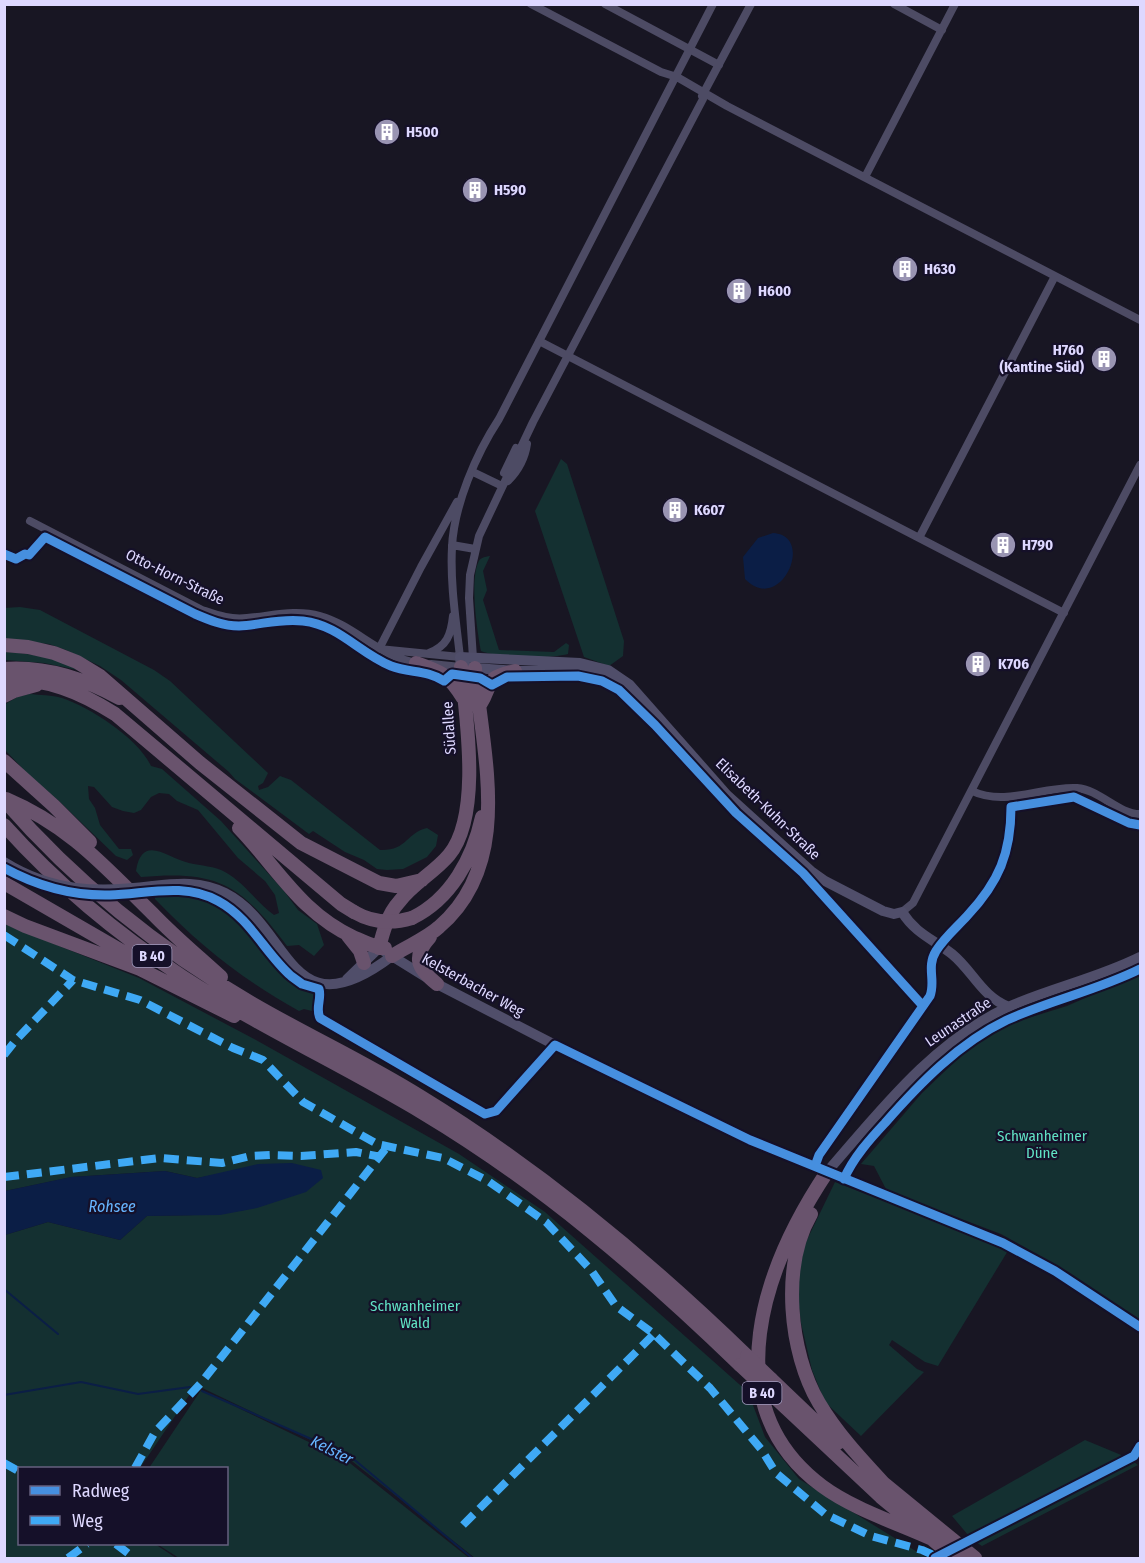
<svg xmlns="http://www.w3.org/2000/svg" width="1145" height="1563" font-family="'Fira Sans Condensed',sans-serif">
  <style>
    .green { fill: #143031 }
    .water { fill: #0b1e46 }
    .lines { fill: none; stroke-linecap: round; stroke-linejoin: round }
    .stream { stroke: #0b1e46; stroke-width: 2 }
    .street { stroke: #4d4b64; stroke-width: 8 }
    .secondary { stroke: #504e6a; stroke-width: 10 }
    .highway { stroke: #69536d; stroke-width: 14 }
    .secondary-bridge { stroke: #504e6a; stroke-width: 10 }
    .highway-bridge { stroke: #69536d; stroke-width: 14 }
    .quiet { stroke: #3fa9f5; stroke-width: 8; stroke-dasharray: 15 8; stroke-linecap: butt }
    .cycleway-casing { stroke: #151029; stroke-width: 13 }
    .cycleway { stroke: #468fdf; stroke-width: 9 }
    .labels { text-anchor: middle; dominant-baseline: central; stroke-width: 4.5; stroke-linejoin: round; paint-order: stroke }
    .shield { fill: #151029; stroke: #a29cbf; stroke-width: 1.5 }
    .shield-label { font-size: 14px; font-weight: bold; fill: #ded8ff }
    .poi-label { font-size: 15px; font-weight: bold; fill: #ded8ff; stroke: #151029; text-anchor: start }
    .street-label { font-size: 15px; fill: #ded8ff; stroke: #151029 }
    .park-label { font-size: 15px; fill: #61e2c5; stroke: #151029 }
    .water-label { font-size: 16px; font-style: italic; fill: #66b5ff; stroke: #151029 }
  </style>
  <rect width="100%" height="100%" fill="#181623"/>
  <!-- green -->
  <path class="green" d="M561 459 567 464 624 641 623 656 609 666 584 657 535 511Z
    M490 556 483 571 487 590 483 600 499 650 554 652 566 643 569 645 568 654C550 659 498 658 481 651 477 630 470 582 478 563 480 557 485 557 490 556Z
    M20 607 40 610 154 670 170 681 268 773 263 783 258 786 259 790 268 787 280 776 291 780 380 850C407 851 406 833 427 828L438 835 436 846 427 857 403 869 387 870 377 869 364 860 345 852 313 831 309 834 235 779 229 772 121 680 100 666 66 650 49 644 5 639 4 608Z
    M4 652C30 653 55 657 78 670L44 663 5 660Z
    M29 694C40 695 52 695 62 698 91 708 138 738 151 766L162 769 221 821 284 891 298 910 317 924 324 945 314 956 299 945 287 946C241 885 219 870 141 877L136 871C142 833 167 858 189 863 201 866 215 866 225 872 245 883 256 902 274 915L279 913 275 895 265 881 238 858 198 810 177 801 169 794 159 793 151 797 141 810 134 813 123 811 112 807 94 787 88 786 89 799 95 808 100 825 119 849H131L133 855 127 860 116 856 59 801 28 774 5 750 4 705 17 697Z
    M180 892C235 899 253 937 287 975L297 982 318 993 316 1009 312 1011 304 1009 299 1011C243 980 199 945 155 899V894Z
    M4 921 12 927 139 978 256 1040 459 1154 545 1212 748 1392 765 1437 799 1479 927 1558H475L348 1458 196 1385 140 1468H20V1544H155L176 1558H5V1235L48 1222 120 1240 147 1216C192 1215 236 1217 278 1200L219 1174 197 1178 165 1171 72 1177 5 1191Z
    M1140 974V1320L1070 1273 1001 1234 887 1191 874 1166 861 1164 922 1093 965 1052 1009 1024 1067 1006Z
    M835 1182 944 1224 977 1233 1009 1249 938 1366 925 1362 892 1340 889 1345 917 1369 924 1372 861 1436 825 1402 812 1370 801 1323 796 1283 805 1244Z
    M201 1390 346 1460 469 1558H179L157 1544H226V1468H149Z
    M1085 1440 1126 1457 968 1535 952 1516Z
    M1131 1460 1138 1465 982 1546 974 1541Z"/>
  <!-- water -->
  <path class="water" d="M773 533C816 535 781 616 745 579L743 557 758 538Z
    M292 1163 321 1170 323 1178 306 1192 257 1208 220 1215 147 1216 120 1240 48 1222 5 1235V1191L71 1177 165 1171 197 1178 258 1164Z"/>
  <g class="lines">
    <!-- stream -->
    <path class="stream" d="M4 1289 58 1334
      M202 1391 350 1456 472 1558
      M4 1395 81 1382 138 1394 190 1387"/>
    <!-- street -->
    <path class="street" d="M531 4 661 72 677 77 727 106 1140 320
      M605 4 719 65
      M894 4 942 30
      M702 96 751 4
      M865 177 955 4
      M539 341 1064 613
      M473 472 502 486
      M504 473 516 448
      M508 481C518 471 525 458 527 444
      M30 521 202 610C217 615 230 620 247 618 272 616 295 609 320 616 356 626 381 659 419 663
      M919 538 1055 276
      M452 545 475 549
      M379 649 460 657C456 621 450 583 452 547 454 505 476 454 499 419L713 4
      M379 649 421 567 457 502
      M429 653C447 646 451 635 453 616
      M473 658 469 598 470 575 479 536 533 422 703 99 705 92
      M431 664 461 667
      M972 791C1006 807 1042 786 1077 788 1100 790 1118 814 1140 814
      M902 912 913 903 1140 465
      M534 1069 555 1045"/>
    <!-- secondary -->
    <path class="secondary" d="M659 720 616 682 597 674 580 671H515L461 667 460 657 580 663 608 670 630 685 727 795 811 871 825 881 883 911 894 914 902 912C916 934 933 939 952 954 973 971 982 997 1009 1007
      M153 886C178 883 202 881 225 893 292 927 288 1035 392 956
      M347 979 379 948 437 984 555 1045
      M827 1172C881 1110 932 1043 1008 1007 1051 988 1098 978 1140 957"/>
    <!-- highway -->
    <path class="highway" d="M4 645 28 647 54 653 77 662 100 676 200 763 301 843 379 883 396 886 422 880
      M416 663C442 672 448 674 463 698
      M4 669C46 666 83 678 119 698
      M4 681C46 677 80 692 115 714L341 904 354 912
      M4 696 14 691 36 685
      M480 705C494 683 483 678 515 671
      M4 761 54 806 90 842
      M6 799C70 826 105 867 153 914 174 936 198 956 221 977
      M4 800C75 882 160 950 253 1004 308 1036 367 1063 421 1097 540 1170 647 1259 747 1356
      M4 825C57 884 117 934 183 977 260 1027 345 1066 423 1113 540 1183 643 1271 740 1365
      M239 828C279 870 301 913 355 938 365 942 375 948 385 948
      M4 883 139 961
      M4 916 25 926 140 969 234 1016
      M412 918C451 899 473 858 482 817
      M348 936 360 951 364 963
      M430 937C412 957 417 968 437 984
      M379 948C383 932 388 914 399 902 413 883 434 873 449 855 482 815 466 716 461 667
      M392 956C407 946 426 939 439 927 515 862 482 754 475 668
      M827 1172C765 1265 712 1404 822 1486 853 1509 897 1523 932 1539
      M811 1214C781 1266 789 1352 819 1403 838 1435 863 1461 888 1488
      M771 1379 838 1443
      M769 1392 881 1497 955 1558
      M882 1482 975 1558"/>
    <!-- secondary-bridge -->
    <path class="secondary-bridge" d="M4 862C52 892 98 893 153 886"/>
    <!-- highway-bridge -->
    <path class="highway-bridge" d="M354 912C373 923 392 924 412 918
      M747 1356 771 1379
      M740 1365 769 1392"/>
    <!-- quiet -->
    <path class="quiet" d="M4 935 73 980 140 1000 233 1048 263 1060 303 1102 377 1144 443 1158 488 1181 546 1222 591 1270 616 1306 654 1334 710 1388 761 1449 776 1473 825 1514 871 1536 922 1550 931 1554 933 1558
      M4 1055 16 1040 73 980
      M4 1177 160 1158 222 1163 250 1156 270 1155 301 1156 356 1152 381 1157
      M4 1463 20 1472
      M135 1468 155 1432 201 1383 387 1147
      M463 1525 654 1334
      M116 1544 134 1558
      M68 1558 87 1544"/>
    <!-- cycleway casing -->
    <g class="cycleway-casing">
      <path id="cycleway" d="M4 554 16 559 25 554 29 555 45 537 195 614C209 620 223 626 239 626 261 625 280 618 303 621 339 625 359 653 391 666 409 673 428 670 444 681L452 674 480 678 492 685 507 677 578 676 602 681 619 690 655 725 736 813 803 873 923 1006
        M4 868C37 886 73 896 110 895 146 894 184 882 218 901 250 918 265 953 291 976L302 984 319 989C322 999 315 1008 320 1018L485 1114 496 1111 555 1045 750 1140 1003 1243 1055 1271 1140 1327
        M815 1166 819 1155 930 996C936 981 926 967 936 951 944 938 957 927 967 916 999 882 1011 853 1011 807L1074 797 1129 823 1140 825
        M844 1179C853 1158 870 1139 885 1123 920 1083 959 1043 1007 1020 1051 1000 1098 990 1140 969
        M935 1558 1134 1456 1140 1446"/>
    </g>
    <!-- cycleway -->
    <use href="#cycleway" class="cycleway"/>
  </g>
  <!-- icons -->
  <defs>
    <g id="building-disc" transform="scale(1.35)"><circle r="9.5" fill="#9994b2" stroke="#151029"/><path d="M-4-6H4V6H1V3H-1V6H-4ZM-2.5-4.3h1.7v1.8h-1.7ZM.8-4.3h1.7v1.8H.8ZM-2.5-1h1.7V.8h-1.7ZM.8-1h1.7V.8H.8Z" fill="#fff"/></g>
  </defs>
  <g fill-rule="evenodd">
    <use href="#building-disc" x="387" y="132"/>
    <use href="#building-disc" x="475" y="190"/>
    <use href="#building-disc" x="905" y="269"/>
    <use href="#building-disc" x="739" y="291"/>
    <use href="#building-disc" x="1104" y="359"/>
    <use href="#building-disc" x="675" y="510"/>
    <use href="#building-disc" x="1003" y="545"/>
    <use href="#building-disc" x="978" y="664"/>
  </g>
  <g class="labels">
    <!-- shield labels -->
    <g class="shield">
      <rect x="132.5" y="945" width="39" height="22" rx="4.5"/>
      <rect x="742.5" y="1382" width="39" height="22" rx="4.5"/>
    </g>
    <g class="shield-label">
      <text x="152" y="956">B 40</text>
      <text x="762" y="1393">B 40</text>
    </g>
    <!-- poi labels -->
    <g class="poi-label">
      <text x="406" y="132">H500</text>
      <text x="494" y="190">H590</text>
      <text x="924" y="269">H630</text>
      <text x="758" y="291">H600</text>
      <text x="1084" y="350" text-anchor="end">H760<tspan x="1084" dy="17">(Kantine Süd)</tspan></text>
      <text x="694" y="510">K607</text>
      <text x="1022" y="545">H790</text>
      <text x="998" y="664">K706</text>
    </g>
    <!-- street labels -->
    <g class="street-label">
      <text transform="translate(175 577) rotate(26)">Otto-Horn-Straße</text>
      <text transform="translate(449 728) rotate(-94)">Südallee</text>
      <text transform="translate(768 809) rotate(44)">Elisabeth-Kuhn-Straße</text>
      <text transform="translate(473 985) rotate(29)">Kelsterbacher Weg</text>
      <text transform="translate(958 1022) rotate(-34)">Leunastraße</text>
    </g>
    <!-- park labels -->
    <g class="park-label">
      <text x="1042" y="1136">Schwanheimer<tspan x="1042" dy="17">Düne</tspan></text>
      <text x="415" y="1306">Schwanheimer<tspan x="415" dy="17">Wald</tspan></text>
    </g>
    <!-- water labels -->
    <g class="water-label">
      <text x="112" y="1206">Rohsee</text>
      <text transform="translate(332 1450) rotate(27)">Kelster</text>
    </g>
  </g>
  <!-- border -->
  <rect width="1145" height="1563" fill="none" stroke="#ded8ff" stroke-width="12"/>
  <!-- legend -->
  <rect x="18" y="1467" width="210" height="78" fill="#151029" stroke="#65607f" stroke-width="1.5"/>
  <rect x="30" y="1486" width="30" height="9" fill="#468fdf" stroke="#65607f" stroke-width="1.5"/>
  <text x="72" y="1497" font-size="18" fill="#ded8ff">Radweg</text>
  <rect x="30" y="1516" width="30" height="9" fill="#3fa9f5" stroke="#65607f" stroke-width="1.5"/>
  <text x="72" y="1527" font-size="18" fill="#ded8ff">Weg</text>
</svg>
